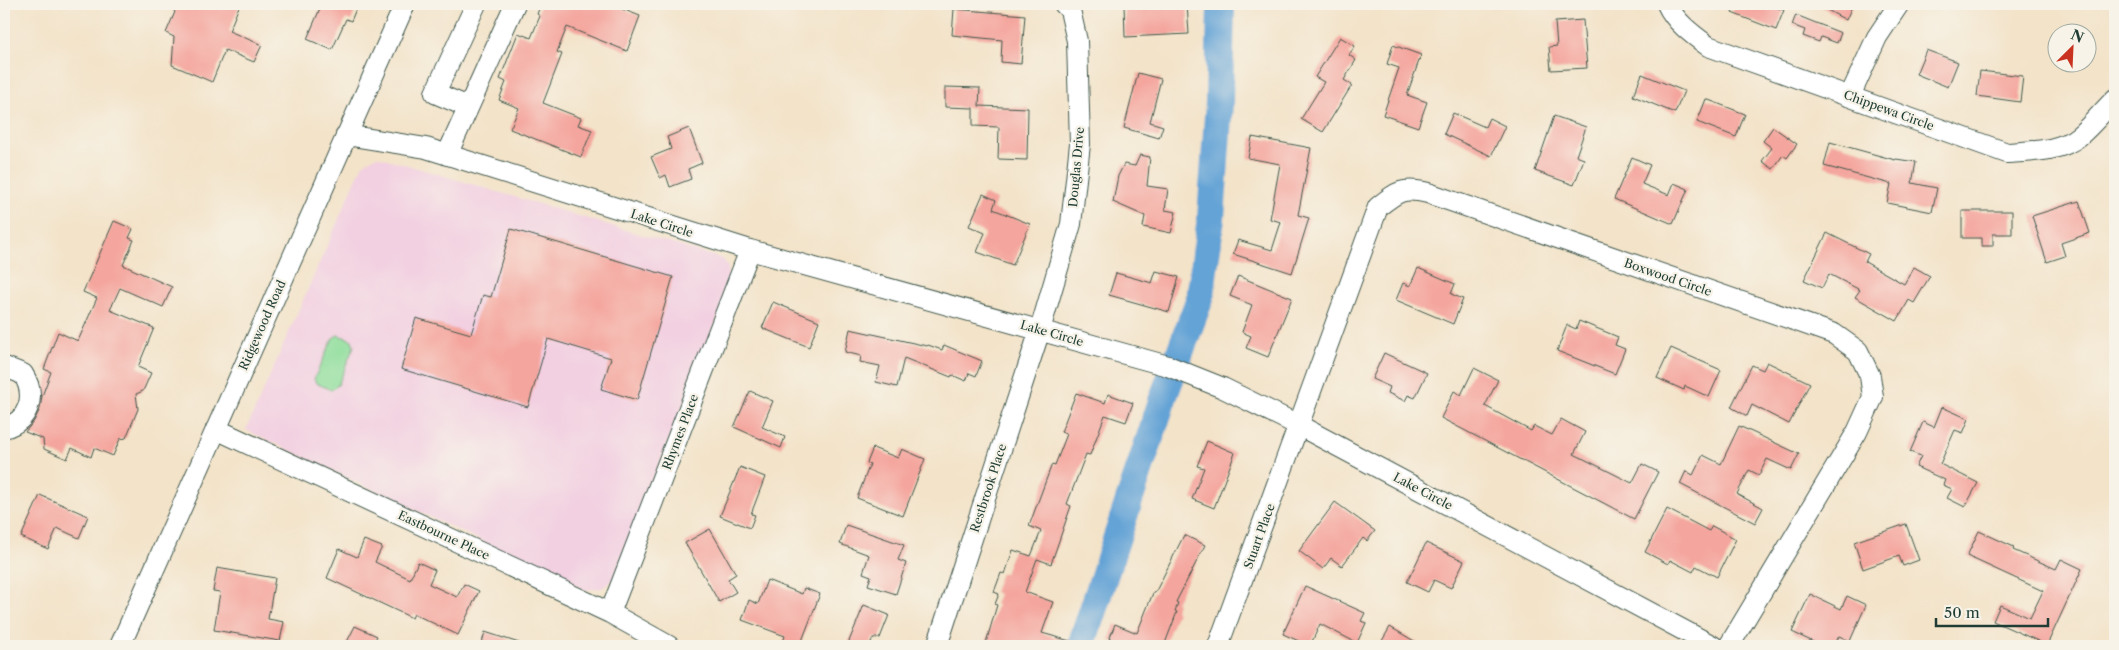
<svg xmlns="http://www.w3.org/2000/svg" width="2119" height="650" font-family="'Libre Caslon Text',serif">
  <style>
    .built { fill: #f2cfe1 }
    .green { fill: #90de9d; stroke: #588e68 }
    .lines { fill: none; stroke-linecap: round; stroke-linejoin: round }
    .river { stroke: #64a3d6; stroke-width: 28 }
    .building { fill: #f4a59d }
    .minor-casing { stroke: #3f564a; stroke-width: 22 }
    .minor { stroke: #fff; stroke-width: 20 }
    .labels { text-anchor: middle; dominant-baseline: central; stroke-width: 4.5; stroke-linejoin: round; paint-order: stroke }
    .street-label { font-size: 12px; fill: #1f3d34; stroke: #f7f3e8 }
  </style>
  <rect width="100%" height="100%" fill="#f7f3e8"/>
  <filter id="ink" filterUnits="userSpaceOnUse"><feTurbulence type="fractalNoise" baseFrequency=".02" numOctaves="2"/><feDisplacementMap in="SourceGraphic" scale="10" xChannelSelector="R" yChannelSelector="G"/><feConvolveMatrix kernelMatrix="1 2 1 2 8 2 1 2 1" color-interpolation-filters="sRGB"/></filter>
  <filter id="wash" filterUnits="userSpaceOnUse"><feTurbulence type="fractalNoise" baseFrequency=".0096" numOctaves="4" result="noise"/><feDisplacementMap in="SourceGraphic" scale="20" xChannelSelector="R" yChannelSelector="G"/><feGaussianBlur stdDeviation="1.12" result="paint"/><feColorMatrix in="noise" values="0 0 0 0 0 0 0 0 0 0 0 0 0 0 0 0 0 1.4 0 .05"/><feComposite in="paint" operator="in"/></filter>
  <g filter="url(#wash)">
    <rect width="100%" height="100%" fill="#f3e3c9"/>
    <!-- built -->
    <path class="built" d="M377 156 723 259 728 267 729 290 613 580 602 588 585 590 246 430 363 164Z"/>
    <!-- green -->
    <path class="green" d="M338 335 352 340 354 346 338 385 331 390 316 383 314 379 333 338Z"/>
    <g class="lines">
      <!-- river -->
      <path class="river" d="M1081 646 1163 398 1200 298 1211 218 1219 102 1221 4"/>
    </g>
    <g id="blocks">
      <!-- building -->
      <path class="building" d="M168 4H240L229 31 262 45 254 62 225 50 212 82 172 65 174 37 166 33 175 12Z
        M322 4H358L351 21 346 19 332 50 307 39Z
        M541 4H609L640 16 627 51 567 27 557 52 562 54 543 103 581 118 578 125 592 130 581 157 510 129 519 108 499 100 506 82 500 79 518 33 531 38 540 16 537 14Z
        M1124 4H1187L1189 34 1125 37Z
        M1735 4H1767L1784 10 1776 30 1732 13Z
        M1816 4H1853L1846 20Z
        M954 9 1025 15 1021 64 1001 62 1002 40 952 35Z
        M1796 15 1841 33 1837 43 1821 37 1819 42 1803 36 1805 30 1792 25Z
        M1583 20 1587 68 1551 70 1549 47 1557 46 1555 22Z
        M1340 37 1355 46 1349 55 1356 60 1344 80 1352 85 1323 132 1301 119 1324 82 1315 77Z
        M1393 45 1421 55 1407 95 1427 102 1418 127 1383 115 1399 68 1387 64Z
        M1926 50 1958 62 1948 87 1916 74Z
        M1980 71 2023 76 2020 102 1977 96Z
        M1138 73 1161 79 1150 122 1163 126 1159 138 1124 128Z
        M1642 74 1684 91 1675 113 1633 96Z
        M945 87 980 88 979 106 1028 108 1027 160 998 159 999 127 973 126V108L945 107Z
        M1706 99 1745 114 1736 137 1697 122Z
        M1453 113 1485 127 1489 118 1505 126 1491 156 1444 134Z
        M1554 116 1586 127 1576 156 1584 159 1574 185 1535 171Z
        M1773 127 1797 144 1787 158 1783 155 1773 169 1762 161 1772 148 1763 141Z
        M689 128 702 163 688 169 691 179 670 187 666 175 660 178 651 157 671 149 667 137Z
        M1252 137 1311 148 1298 215 1309 218 1292 273 1233 254 1238 240 1272 250 1281 222 1270 219 1280 164 1248 158Z
        M1830 142 1895 160 1896 159 1916 162 1912 183 1937 188 1932 212 1887 203 1891 184 1824 166Z
        M1140 155 1150 157 1147 186 1168 189 1165 210 1176 212 1171 233 1143 227 1145 216 1113 202 1118 176 1124 164 1135 166Z
        M1632 157 1650 165 1642 184 1669 195 1674 183 1688 189 1673 224 1614 199Z
        M983 194 996 200 993 209 1030 224 1013 265 977 252 985 233 969 226Z
        M2079 201 2090 233 2061 243 2065 256 2047 262 2032 216Z
        M1962 211H2012V234H1993V246H1982V238H1962Z
        M114 221 133 229 129 238 134 240 123 265 172 287 163 307 120 288 110 310 154 328 138 367 151 373 143 391 136 394 138 409 126 438 120 439 113 456 94 448 91 457 72 448 67 459 44 449 43 439 25 432 34 421 40 409 42 396 51 372 44 369 58 332 78 341 97 298 83 292Z
        M511 229 673 277 637 400 601 389 611 358 548 339 528 407 401 369 416 318 471 334 483 295 491 297Z
        M1827 233 1869 254 1865 262 1904 284 1914 267 1930 276 1914 303 1909 300 1897 321 1855 297 1860 290 1829 274 1822 288 1804 280Z
        M1418 268 1455 284 1451 294 1463 299 1453 324 1396 300 1403 283 1410 286Z
        M1156 271 1179 277 1169 312 1109 295 1116 273 1152 283Z
        M1238 276 1292 298 1268 357 1246 348 1251 336 1242 332 1252 305 1230 296Z
        M773 302 819 321 809 347 762 328Z
        M1579 321 1618 337 1615 345 1625 349 1615 374 1557 351 1567 325 1576 329Z
        M850 329 927 346 928 345 942 350 944 345 982 361 976 376 969 373 966 381 952 375 951 377 904 358 897 387 876 382 880 366 860 362 861 356 845 352Z
        M1671 348 1721 370 1709 397 1685 386 1684 390 1657 378Z
        M1384 353 1427 373 1415 398 1408 395 1405 401 1388 393 1390 387 1372 379Z
        M1767 362 1810 383 1789 424 1752 405 1747 416 1731 407 1752 365 1763 370Z
        M1474 368 1498 380 1485 406 1531 431 1534 426 1552 435 1561 419 1585 432 1574 454 1632 483 1642 464 1658 472 1634 519 1441 418 1454 391 1461 395Z
        M750 391 773 401 762 427 785 437 781 448 734 427Z
        M1076 393 1105 403 1108 394 1133 403 1126 422 1105 415 1090 455 1086 454 1067 504 1071 506 1051 564 1037 559 1025 592 1053 602 1042 633 1077 643 1076 646H985L997 605 995 604 999 594 994 592 1001 573 1005 574 1013 550 1031 556 1041 531 1029 526 1052 464 1055 465 1067 434 1061 432Z
        M1942 407 1969 419 1963 433 1955 430 1940 464 1978 483 1965 507 1947 498 1952 489 1943 485 1945 480 1916 467 1921 456 1910 452 1923 422 1934 427Z
        M1739 426 1799 454 1791 470 1767 459 1759 475 1749 470 1737 494 1763 508 1755 523 1680 484 1686 471 1693 475 1703 455 1721 464Z
        M1207 441 1235 453 1214 508 1192 499 1204 468 1197 466Z
        M873 448 898 458 902 449 925 459 903 516 857 498 870 464 867 463Z
        M740 467 765 477 751 514 755 515 750 528 720 516Z
        M40 495 88 516 79 538 57 528 48 549 21 537Z
        M1335 502 1375 531 1367 541 1363 538 1342 566 1331 558 1323 569 1299 551Z
        M1667 509 1709 531 1712 526 1736 539 1717 577 1696 566 1693 572 1670 560 1668 564 1645 552Z
        M1906 524 1919 560 1903 566 1899 556 1863 569 1854 542Z
        M846 525 904 545 898 560 906 563 896 594 868 585 871 576 863 573 869 555 840 544Z
        M710 529 736 574 728 579 736 592 719 602 685 543Z
        M1979 531 2014 547 2013 550 2056 569 2061 559 2082 569 2047 645 1993 621 2000 605 2030 618 2043 591 1967 556Z
        M1184 535 1205 545 1176 602 1178 603 1175 611 1177 612 1164 646H1124L1109 640 1115 624 1137 633 1153 593H1155Z
        M364 540 382 547 375 562 410 579 418 562 435 570 429 584 457 597 464 584 479 591 458 635 414 614 412 618 327 578 339 549 357 557Z
        M1426 543 1464 561 1451 588 1434 580 1428 592 1407 582Z
        M217 568 275 578 268 619 284 622 280 641 214 630 220 592 213 591Z
        M767 580 802 594 804 588 820 594 800 646 783 642 785 636 742 620 749 600 758 604Z
        M1305 586 1365 613 1361 621 1366 623 1357 643 1320 624 1310 646 1283 634Z
        M1810 594 1841 609 1847 596 1866 605 1850 641 1839 636 1834 646H1822L1792 632Z
        M864 605 889 615 880 638H873L869 646H847Z
        M355 626 377 636 372 646H345Z
        M1390 627 1423 646H1379Z
        M485 632 522 644V646H481Z"/>
    </g>
  </g>
  <g filter="url(#ink)">
    <use href="#blocks" fill-opacity="0" stroke="#3f564a" stroke-width="1"/>
    <g class="lines">
      <!-- minor casing -->
      <g class="minor-casing">
        <path id="minor" d="M1667 4C1675 22 1693 35 1708 46L2007 153C2031 151 2060 152 2079 136 2092 125 2103 111 2115 99
          M1850 96 1877 37 1899 4
          M468 107 435 93 476 4
          M346 135 426 148 750 250 1168 366 1223 388 1300 426 1713 646
          M447 155 515 4
          M4 428C29 421 37 396 23 374L5 367
          M216 429 610 613 669 646
          M610 613 750 250
          M120 646 405 4
          M937 646 1040 330 1071 224 1080 144 1077 41 1070 10 1064 4
          M1218 646 1378 207C1398 191 1403 187 1428 193L1834 334 1858 351 1870 376 1873 397 1857 432 1729 646"/>
      </g>
      <!-- minor -->
      <use href="#minor" class="minor"/>
    </g>
  </g>
  <g class="labels">
    <!-- street labels -->
    <g class="street-label">
      <text transform="translate(1889 110) rotate(20)">Chippewa Circle</text>
      <text transform="translate(1076 167) rotate(-85)">Douglas Drive</text>
      <text transform="translate(662 223) rotate(18)">Lake Circle</text>
      <text transform="translate(1668 277) rotate(19)">Boxwood Circle</text>
      <text transform="translate(262 325) rotate(-66)">Ridgewood Road</text>
      <text transform="translate(1052 333) rotate(16)">Lake Circle</text>
      <text transform="translate(680 432) rotate(-69)">Rhymes Place</text>
      <text transform="translate(988 488) rotate(-72)">Restbrook Place</text>
      <text transform="translate(1423 491) rotate(28)">Lake Circle</text>
      <text transform="translate(444 535) rotate(25)">Eastbourne Place</text>
      <text transform="translate(1259 536) rotate(-70)">Stuart Place</text>
    </g>
  </g>
  <!-- margin -->
  <rect width="2119" height="650" fill="none" stroke="#f7f3e8" stroke-width="20"/>
  <!-- north arrow -->
  <g transform="translate(2072 48) rotate(24)"><circle r="24" fill="#f7f3e8" stroke="#a1aaa0"/>
  <path d="M0-4L9 19L0 12L-9 19Z" fill="#c8321e"/>
  <text y="-8" font-size="14" font-weight="bold" text-anchor="middle" fill="#1f3d34">N</text>
  </g>
  <!-- scale -->
  <path d="M1936 618v8h112v-8" fill="none" stroke="#1f3d34" stroke-width="2.5"/>
  <text x="1944" y="618" font-size="15" fill="#1f3d34" stroke="#f7f3e8" stroke-width="4" paint-order="stroke">50 m</text>
</svg>
